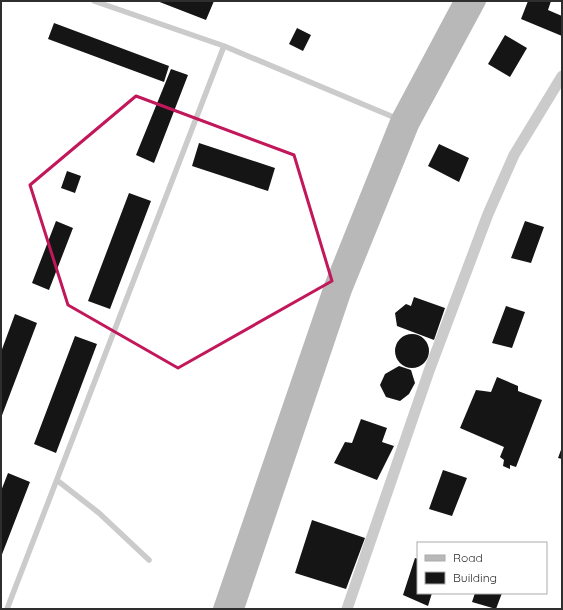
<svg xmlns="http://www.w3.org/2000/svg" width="563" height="610" font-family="Quicksand,sans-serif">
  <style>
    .building { fill: #151515 }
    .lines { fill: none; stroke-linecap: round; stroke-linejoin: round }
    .service { stroke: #cbcbcb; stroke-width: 5.5 }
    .minor { stroke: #cbcbcb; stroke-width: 11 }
    .secondary { stroke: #b8b8b8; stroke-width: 16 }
    .marked { fill: none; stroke: #c2185b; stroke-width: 3; stroke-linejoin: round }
  </style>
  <rect width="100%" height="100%" fill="#fff"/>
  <!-- building -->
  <path class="building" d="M157 1H214L206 20Z
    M528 1H551L548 10 562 16V36L521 19Z
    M54 23 169 66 164 82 48 39Z
    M297 28 311 35 303 51 289 44Z
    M505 35 527 48 510 77 488 64Z
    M171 69 188 75 154 163 136 155Z
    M199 143 275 168 268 191 192 166Z
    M439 144 469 158 459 182 428 166Z
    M67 171 81 176 75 193 61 188Z
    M129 193 151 201 110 309 88 301Z
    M56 221 73 228 49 290 32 283Z
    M525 221 544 227 531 263 511 258Z
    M414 297 445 308 434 340 397 326 395 313 406 304 411 306Z
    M506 306 525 312 512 348 492 343Z
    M15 314 37 323 1 418V352Z
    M395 351a17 17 0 1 1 34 0a17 17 0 1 1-34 0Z
    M75 336 97 344 56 453 34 444Z
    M399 366 411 370 415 383 409 394 400 401 386 397 380 385 385 374Z
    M497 377 518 386V391L542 400 516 467 510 465V469L503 466 504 460 500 457 504 447 460 428 476 390 491 392Z
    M361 419 387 428 382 442 394 446 377 480 334 463 345 442 352 443Z
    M562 447V459L558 458Z
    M443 470 467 478 452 516 429 509Z
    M8 473 30 482 1 557V491Z
    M312 520 365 538 346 589 295 573Z
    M415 558 418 559V593H432L428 606 403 595Z
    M475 593H502L496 609 472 602Z"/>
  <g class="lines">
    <!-- service -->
    <path class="service" d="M94 1 224 46 398 119
      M58 481 99 513 149 560
      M7 609 224 46"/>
    <!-- minor -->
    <path class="minor" d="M347 609 429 371 488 214 514 155 562 76"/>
    <!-- secondary -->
    <path class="secondary" d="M221 609 332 286 399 119 462 1
      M236 609 344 290 411 125 478 1"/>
  </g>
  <!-- marked area -->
  <path class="marked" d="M136 96 294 155 332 281 178 368 68 305 30 185Z"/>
  <!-- border -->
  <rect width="563" height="610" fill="none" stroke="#2e2e2e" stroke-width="4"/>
  <!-- legend -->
  <rect x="417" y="542" width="130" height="52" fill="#ffffff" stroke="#ababab"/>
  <rect x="425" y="555" width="20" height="6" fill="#b8b8b8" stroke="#ababab"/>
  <text x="453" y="562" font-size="12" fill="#2e2e2e">Road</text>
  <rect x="425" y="572" width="20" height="12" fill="#151515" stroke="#ababab"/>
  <text x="453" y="582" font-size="12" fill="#2e2e2e">Building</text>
</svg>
